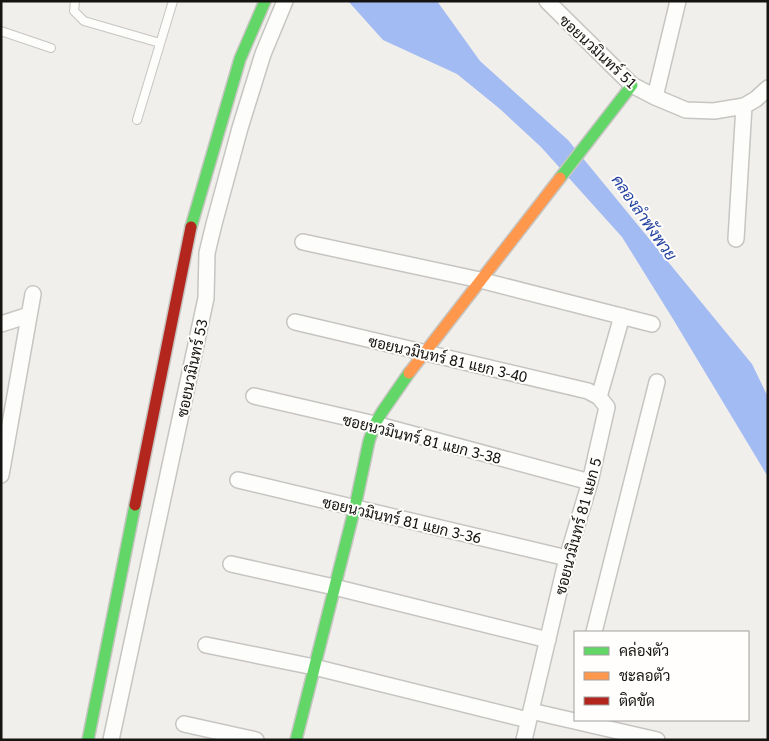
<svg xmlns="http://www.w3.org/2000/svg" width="769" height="741" font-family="Georgia,Sarabun,serif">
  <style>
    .water { fill: #a3bbf3 }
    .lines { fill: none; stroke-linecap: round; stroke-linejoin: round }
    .lane-casing { stroke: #c6c5c2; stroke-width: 10 }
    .street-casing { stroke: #c6c5c2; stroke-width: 18 }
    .fast-casing { stroke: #c6c5c2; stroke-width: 14 }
    .slow-casing { stroke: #c6c5c2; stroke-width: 14 }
    .jam-casing { stroke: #c6c5c2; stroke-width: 14 }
    .lane { stroke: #fdfdfc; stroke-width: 8 }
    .street { stroke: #fdfdfc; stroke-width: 15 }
    .fast { stroke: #63d668; stroke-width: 11 }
    .slow { stroke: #ff974d; stroke-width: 11 }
    .jam { stroke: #b3261e; stroke-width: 11 }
    .labels { text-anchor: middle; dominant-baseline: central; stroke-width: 4; stroke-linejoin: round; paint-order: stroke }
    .street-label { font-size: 15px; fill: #161411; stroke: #fffefc }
    .water-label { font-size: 16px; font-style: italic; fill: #2342a0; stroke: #fffefc }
  </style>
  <rect width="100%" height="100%" fill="#f1efeb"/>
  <!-- water -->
  <path class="water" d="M348 1H437L480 61 568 140 752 364 768 397V477L673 319 622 237 541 147 500 109 457 74 383 40Z"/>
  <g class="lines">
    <!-- lane casing -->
    <g class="lane-casing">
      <path id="lane" d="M75 1 74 11 84 21 160 43
        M1 31 51 48
        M137 120 173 1"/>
    </g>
    <!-- street casing -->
    <g class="street-casing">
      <path id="street" d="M547 1 632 85 655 97 686 110 714 111 744 106 756 99 768 88
        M655 97 678 1
        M736 239 744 106
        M303 242 480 280 652 324
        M295 322 588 391 599 397 607 407 590 482 567 558 524 740
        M1 324 29 315
        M254 396 375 424 590 482
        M599 397 622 316
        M1 475 33 294
        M238 480 567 558
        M231 564 334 587 548 640
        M594 632 657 382
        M206 645 314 667 528 720
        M531 711 657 740
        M184 724 256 740
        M111 740 206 298 207 253 214 224 240 128 263 54 285 1"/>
    </g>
    <!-- fast casing -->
    <g class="fast-casing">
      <path id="fast" d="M560 178 632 85
        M191 227 240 59 265 1
        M88 740 135 505
        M296 740 355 507 369 441 375 424 382 412 409 373"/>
    </g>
    <!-- slow casing -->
    <g class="slow-casing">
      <path id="slow" d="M409 373 560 178"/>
    </g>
    <!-- jam casing -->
    <g class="jam-casing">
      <path id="jam" d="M135 505 191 227"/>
    </g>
    <!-- lane -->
    <use href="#lane" class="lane"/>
    <!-- street -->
    <use href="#street" class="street"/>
    <!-- fast -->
    <use href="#fast" class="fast"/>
    <!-- slow -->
    <use href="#slow" class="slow"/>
    <!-- jam -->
    <use href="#jam" class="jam"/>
  </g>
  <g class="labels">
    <!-- street labels -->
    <g class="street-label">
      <text transform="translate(599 51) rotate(43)">ซอยนวมินทร์ 51</text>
      <text transform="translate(448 358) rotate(13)">ซอยนวมินทร์ 81 แยก 3-40</text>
      <text transform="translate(191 368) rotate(-78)">ซอยนวมินทร์ 53</text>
      <text transform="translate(422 438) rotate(14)">ซอยนวมินทร์ 81 แยก 3-38</text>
      <text transform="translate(402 519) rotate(13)">ซอยนวมินทร์ 81 แยก 3-36</text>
      <text transform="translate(577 526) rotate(-75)">ซอยนวมินทร์ 81 แยก 5</text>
    </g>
    <!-- water labels -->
    <g class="water-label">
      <text transform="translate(645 217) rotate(55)">คลองลำพังพวย</text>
    </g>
  </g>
  <!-- border -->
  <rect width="769" height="741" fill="none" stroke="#161411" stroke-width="5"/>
  <!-- legend -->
  <rect x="574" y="631" width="175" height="90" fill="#fffefc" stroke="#a2a09e"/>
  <rect x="584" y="647" width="25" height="8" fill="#63d668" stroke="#a2a09e"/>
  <text x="619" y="656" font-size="15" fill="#161411">คล่องตัว</text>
  <rect x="584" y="672" width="25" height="8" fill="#ff974d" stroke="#a2a09e"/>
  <text x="619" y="681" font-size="15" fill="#161411">ชะลอตัว</text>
  <rect x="584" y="697" width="25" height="8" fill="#b3261e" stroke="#a2a09e"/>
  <text x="619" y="706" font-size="15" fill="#161411">ติดขัด</text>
</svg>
